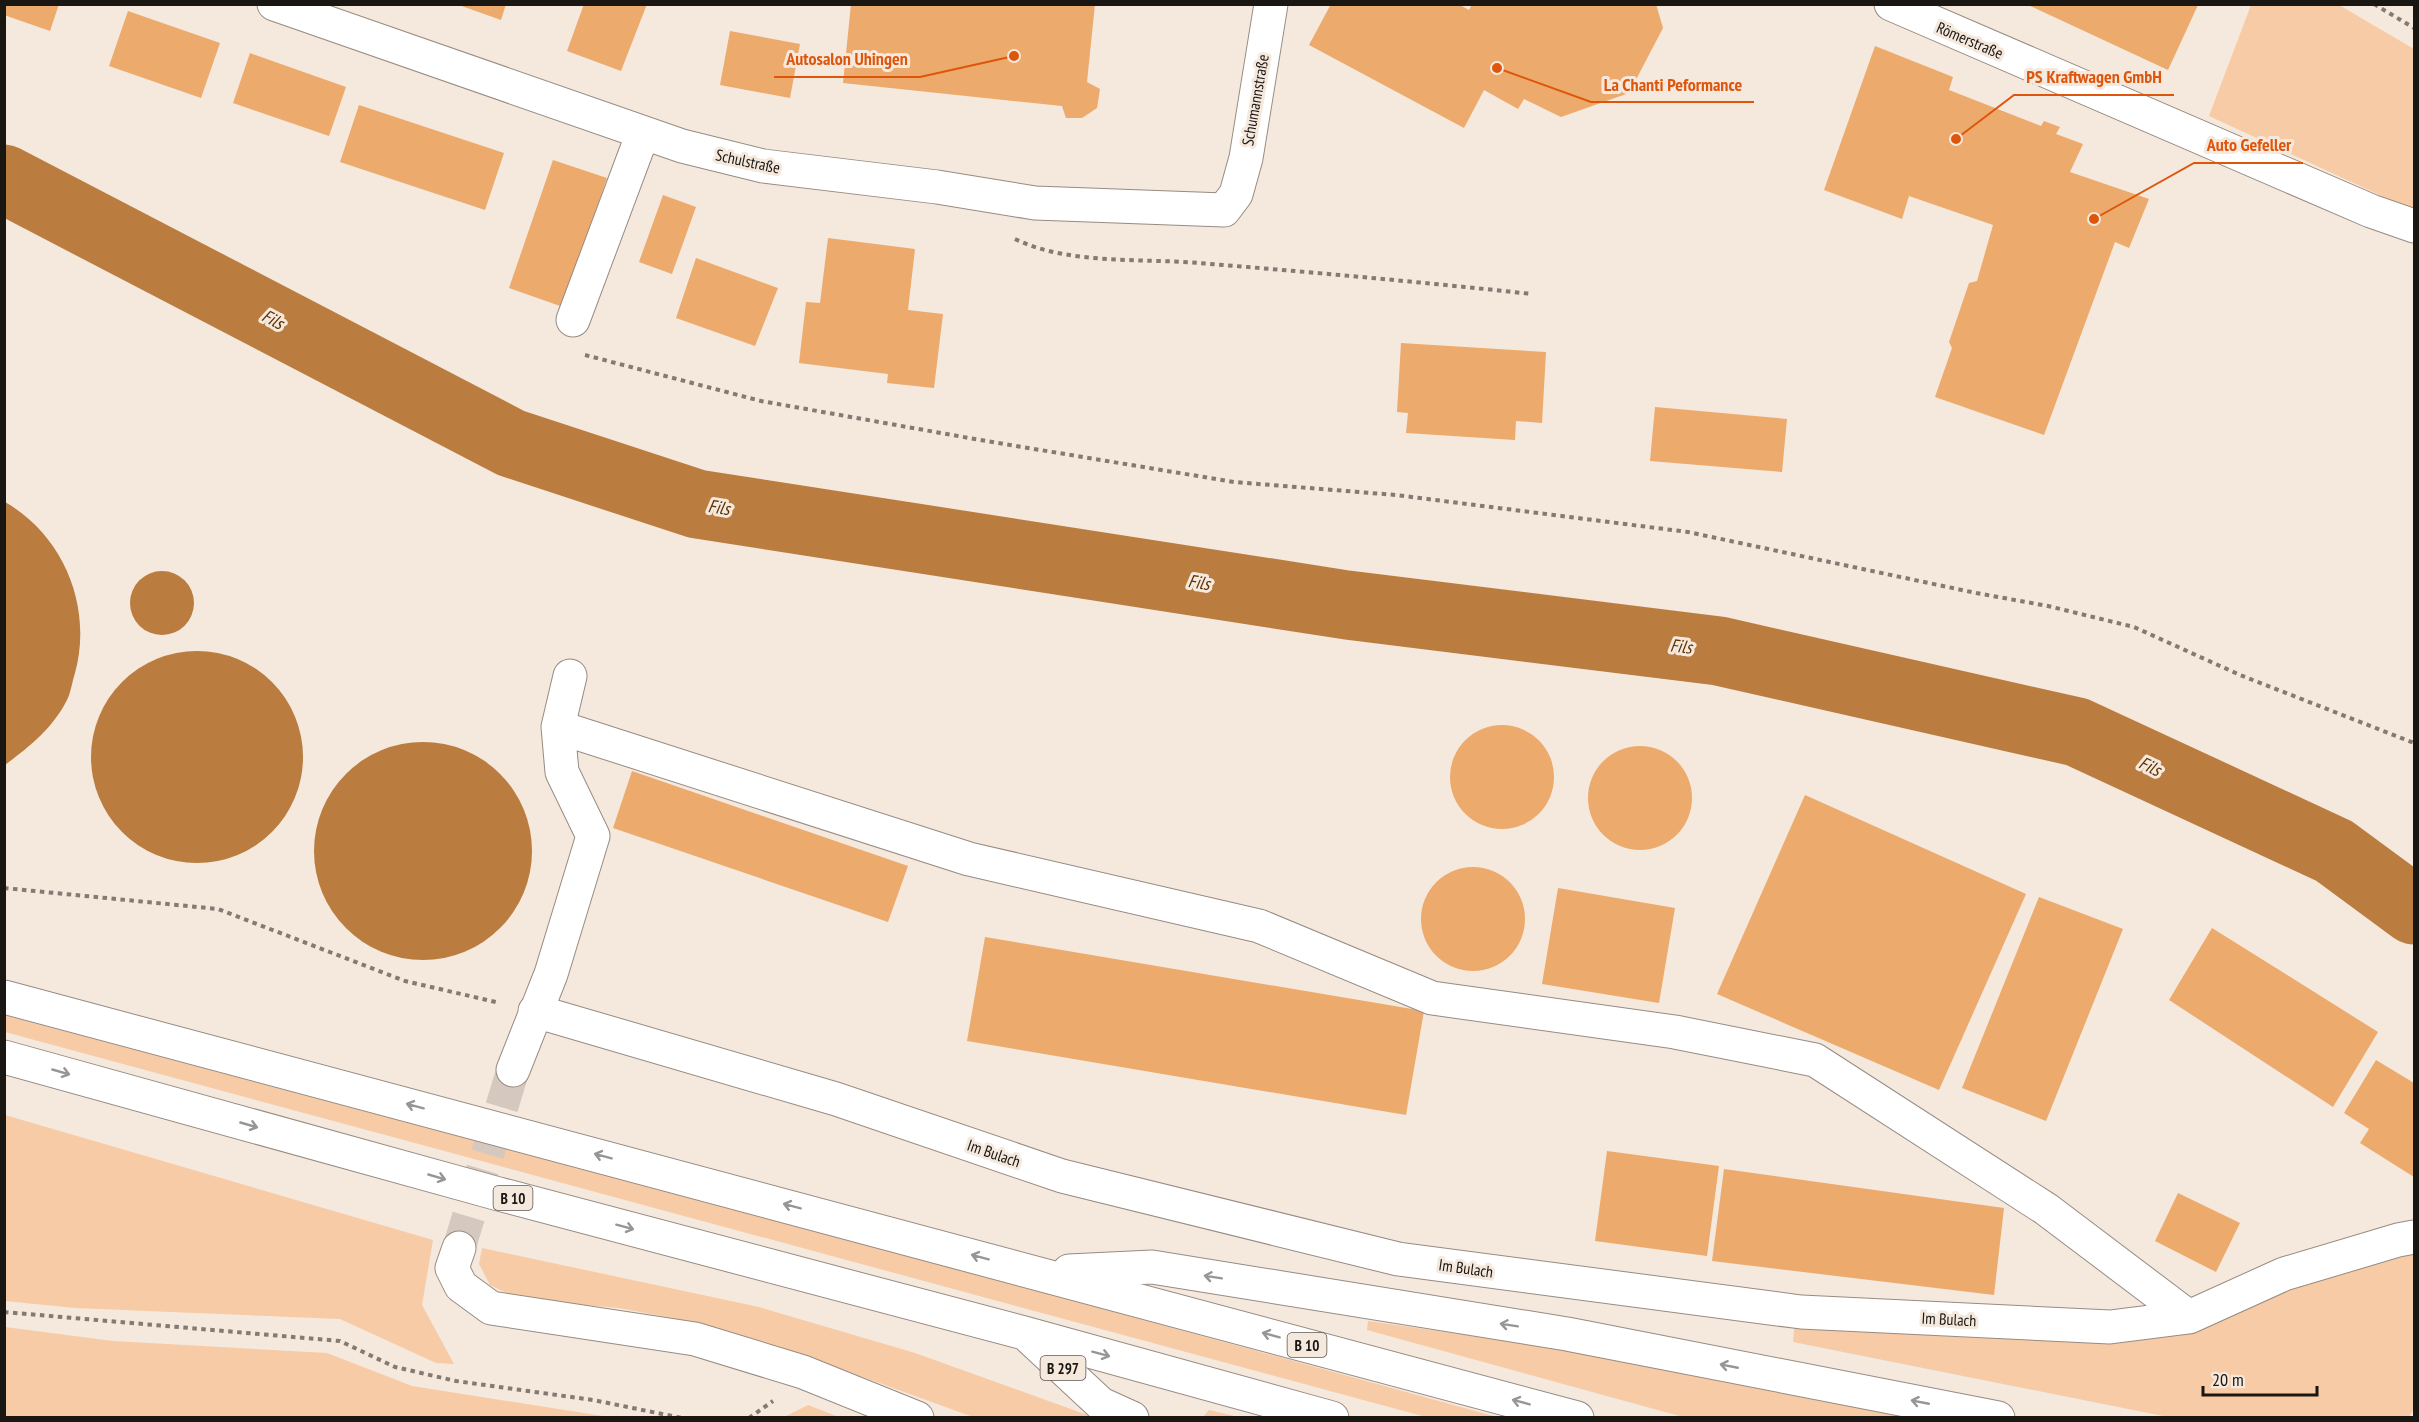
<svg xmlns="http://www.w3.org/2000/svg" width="2419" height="1422" font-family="'PT Sans Narrow',sans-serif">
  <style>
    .green { fill: #f7cba5 }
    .water { fill: #bb7c3f }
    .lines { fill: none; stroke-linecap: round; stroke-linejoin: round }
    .river { stroke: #bb7c3f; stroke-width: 69 }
    .building { fill: #ecaa6d }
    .minor-tunnel { stroke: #d4c8bf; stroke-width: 33; stroke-dasharray: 33 16; stroke-linecap: butt }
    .minor-casing { stroke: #978b82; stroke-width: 35 }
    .highway-casing { stroke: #978b82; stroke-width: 35 }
    .path { stroke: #837a73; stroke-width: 4; stroke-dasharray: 4.5 4.5; stroke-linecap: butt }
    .minor { stroke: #fff; stroke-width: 33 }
    .highway { stroke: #fff; stroke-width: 33 }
    .oneway { stroke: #989694 }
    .labels { text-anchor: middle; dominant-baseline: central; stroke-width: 6; stroke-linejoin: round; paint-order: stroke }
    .shield { fill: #f5e8dd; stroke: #5c554f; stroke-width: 1.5 }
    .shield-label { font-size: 15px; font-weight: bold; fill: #1a1612 }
    .street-label { font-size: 16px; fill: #1a1612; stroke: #f5e8dd }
    .water-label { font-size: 18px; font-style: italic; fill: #5c3200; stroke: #f5e8dd }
    .leader { fill: none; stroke: #de560c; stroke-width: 2 }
    .callout-dot { fill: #de560c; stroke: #f5e8dd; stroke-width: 2 }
    .callout-label { font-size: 18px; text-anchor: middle; font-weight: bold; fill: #de560c; stroke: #f5e8dd; stroke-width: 6; stroke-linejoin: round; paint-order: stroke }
  </style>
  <rect width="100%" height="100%" fill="#f5e8dd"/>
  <!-- green -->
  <path class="green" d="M2251 5H2339L2414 49V211L2209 116Z
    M4 1015 1064 1298 1497 1417H1426L5 1032Z
    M5 1115 433 1240 422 1305 454 1364 436 1363 340 1319 75 1308 5 1301Z
    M482 1248 759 1307 915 1353 1093 1417H973L805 1356 703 1324 619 1308 519 1299 490 1285 479 1264Z
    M2414 1250V1409L2409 1417H2168L1793 1342 1795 1319 2115 1342Z
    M1368 1321 1627 1358 1946 1417H1683L1367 1330Z
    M5 1327 113 1341 327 1353 412 1386 609 1417H5Z
    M808 1405 839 1417H784Z
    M1209 1410 1239 1417H1203Z"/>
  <!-- water -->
  <path class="water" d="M5 502C64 536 93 607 75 673 72 682 71 692 67 700 53 728 29 747 5 765Z
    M130 603a32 32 0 1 1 64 0a32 32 0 1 1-64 0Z
    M91 757a106 106 0 1 1 212 0a106 106 0 1 1-212 0Z
    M314 851a109 109 0 1 1 218 0a109 109 0 1 1-218 0Z"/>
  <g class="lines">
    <!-- river -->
    <path class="river" d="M4 179 511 443 697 504 1347 605 1719 651 2077 732 2334 851 2414 910"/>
  </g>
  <!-- building -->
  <path class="building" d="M4 4H59L50 31 4 15Z
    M456 4H506L501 20Z
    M584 4H647L621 71 567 51Z
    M851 4H1095L1087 82 1100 89 1097 108 1082 118H1066L1062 106 843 83Z
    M1331 4H1458L1469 10 1472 4H1656L1663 28 1629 93 1561 117 1524 99 1518 109 1484 90 1464 128 1309 45Z
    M2028 5H2198L2168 70Z
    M128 11 220 43 201 98 109 66Z
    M730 31 800 44 790 98 720 85Z
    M1875 46 1953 77 1949 90 2041 126 2044 121 2060 127 2056 134 2083 144 2070 172 2149 199 2129 248 2115 242 2044 435 1935 397 1952 348 1949 342 1969 283 1977 281 1993 225 1909 196 1902 219 1824 190Z
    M250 53 346 87 329 136 233 103Z
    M359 105 504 153 485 210 340 162Z
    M553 160 607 178 563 307 509 288Z
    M663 195 696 207 672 274 639 262Z
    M828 238 915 249 908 310 943 314 934 388 887 383 888 374 799 363 806 302 820 303Z
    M696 258 778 288 755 346 676 318Z
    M1401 343 1546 352 1542 423 1516 421 1515 440 1406 433 1408 413 1397 412Z
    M1655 407 1787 419 1782 472 1650 461Z
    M1450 777a52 52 0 1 1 104 0a52 52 0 1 1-104 0Z
    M1588 798a52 52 0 1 1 104 0a52 52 0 1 1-104 0Z
    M632 771 908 866 888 922 613 828Z
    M1805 795 2026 894 1939 1090 1717 994Z
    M1421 919a52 52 0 1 1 104 0a52 52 0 1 1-104 0Z
    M1558 888 1675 908 1659 1003 1542 984Z
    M2039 897 2123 929 2046 1121 1962 1088Z
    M2212 928 2378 1032 2333 1107 2169 1000Z
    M985 937 1424 1011 1406 1115 967 1041Z
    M2376 1060 2414 1083V1177L2360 1143 2369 1129 2344 1113Z
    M1607 1151 1719 1166 1707 1256 1595 1241Z
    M1724 1169 2004 1208 1994 1295 1712 1261Z
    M2178 1193 2240 1223 2216 1272 2155 1241Z"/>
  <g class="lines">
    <!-- minor-tunnel -->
    <path class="minor-tunnel" d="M459 1248 513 1070"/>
    <!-- minor casing -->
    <g class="minor-casing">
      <path id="minor" d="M274 4 682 146 763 166 937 187 1035 203 1224 210 1236 194 1246 158 1271 4
        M1891 4 2371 211 2414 226
        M573 320 643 133
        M558 727 969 859 1259 926 1432 998 1675 1032 1815 1060 2046 1209 2189 1317
        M535 1011 836 1099 1062 1176 1398 1259 1801 1312 2110 1327 2189 1317 2284 1274 2398 1240 2414 1237
        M513 1070 551 974 593 836 562 772 558 727 570 676
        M459 1248 452 1268 461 1286 491 1308 695 1339 803 1372 917 1418"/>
    </g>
    <!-- highway casing -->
    <g class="highway-casing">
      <path id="highway" d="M4 997 1577 1418
        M4 1057 495 1193 1024 1333 1332 1418
        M1069 1271 1152 1267 1567 1334 1998 1418
        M1028 1336 1101 1404 1132 1418"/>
    </g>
    <!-- path -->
    <path class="path" d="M2374 4 2414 28
      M1015 239C1069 265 1139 258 1199 263 1310 272 1421 282 1532 294
      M585 355 761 401 986 441 1234 482 1396 495 1688 532 1976 593 2048 606 2134 627 2240 675 2414 743
      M4 888 218 909 405 981 500 1003
      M4 1312 340 1341 395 1367 456 1381 593 1400 682 1418
      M749 1418 773 1401"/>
    <!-- minor -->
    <use href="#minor" class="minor"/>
    <!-- highway -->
    <use href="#highway" class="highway"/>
  </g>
  <!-- one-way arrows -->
  <defs><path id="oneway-shaft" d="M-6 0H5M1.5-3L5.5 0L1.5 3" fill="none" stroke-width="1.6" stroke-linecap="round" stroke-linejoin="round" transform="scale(1.5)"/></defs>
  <g class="oneway">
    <use href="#oneway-shaft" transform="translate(61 1072) rotate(16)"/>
    <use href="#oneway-shaft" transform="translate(415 1106) rotate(-165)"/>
    <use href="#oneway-shaft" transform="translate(249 1125) rotate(16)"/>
    <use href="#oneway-shaft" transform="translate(603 1156) rotate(-165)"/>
    <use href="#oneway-shaft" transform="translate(437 1177) rotate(16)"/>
    <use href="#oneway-shaft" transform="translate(792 1206) rotate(-165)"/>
    <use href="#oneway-shaft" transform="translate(625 1227) rotate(15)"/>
    <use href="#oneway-shaft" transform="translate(980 1257) rotate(-165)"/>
    <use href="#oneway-shaft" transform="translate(1213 1277) rotate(-171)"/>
    <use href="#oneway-shaft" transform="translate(1509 1325) rotate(-171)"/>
    <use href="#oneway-shaft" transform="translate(1271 1335) rotate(-165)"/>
    <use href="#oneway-shaft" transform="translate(1101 1354) rotate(15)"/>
    <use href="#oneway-shaft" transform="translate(1729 1366) rotate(-169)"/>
    <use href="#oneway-shaft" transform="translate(1521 1402) rotate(-165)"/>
    <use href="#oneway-shaft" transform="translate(1920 1402) rotate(-169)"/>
  </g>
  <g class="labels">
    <!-- shield labels -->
    <g class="shield">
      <rect x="493.5" y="1186" width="39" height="24" rx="4.5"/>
      <rect x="1287.5" y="1333" width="39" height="24" rx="4.5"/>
      <rect x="1040.5" y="1356" width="45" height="24" rx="4.5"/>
    </g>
    <g class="shield-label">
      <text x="513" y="1198">B 10</text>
      <text x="1307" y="1345">B 10</text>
      <text x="1063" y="1368">B 297</text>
    </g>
    <!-- street labels -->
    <g class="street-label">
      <text transform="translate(1970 40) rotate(23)">Römerstraße</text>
      <text transform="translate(1255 100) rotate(-80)">Schumannstraße</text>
      <text transform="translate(748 161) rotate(12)">Schulstraße</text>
      <text transform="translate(994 1153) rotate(19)">Im Bulach</text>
      <text transform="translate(1466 1268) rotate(8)">Im Bulach</text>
      <text transform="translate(1949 1319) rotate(3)">Im Bulach</text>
    </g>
    <!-- water labels -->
    <g class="water-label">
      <text transform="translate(273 319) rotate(28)">Fils</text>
      <text transform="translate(719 507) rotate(9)">Fils</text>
      <text transform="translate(1199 582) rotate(9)">Fils</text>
      <text transform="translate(1681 646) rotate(7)">Fils</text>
      <text transform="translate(2150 766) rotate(25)">Fils</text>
    </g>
  </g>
  <!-- callouts -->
  <path class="leader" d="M1014 56L920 77H774M1956 139L2014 95H2174M1497 68L1591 102H1754M2094 219L2194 163H2303"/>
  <g class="callout-dot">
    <circle cx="1014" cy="56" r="6"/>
    <circle cx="1956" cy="139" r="6"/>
    <circle cx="1497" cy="68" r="6"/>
    <circle cx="2094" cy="219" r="6"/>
  </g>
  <g class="callout-label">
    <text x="847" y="65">Autosalon Uhingen</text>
    <text x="2094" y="83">PS Kraftwagen GmbH</text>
    <text x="1673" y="91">La Chanti Peformance</text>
    <text x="2249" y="151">Auto Gefeller</text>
  </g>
  <!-- border -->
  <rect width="2419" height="1422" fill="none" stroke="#1a1612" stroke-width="12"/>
  <!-- scale -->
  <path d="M2203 1386v9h114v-9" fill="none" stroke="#1a1612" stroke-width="3"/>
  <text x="2212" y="1386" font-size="18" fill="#1a1612" stroke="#f5e8dd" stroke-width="4.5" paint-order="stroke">20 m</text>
</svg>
